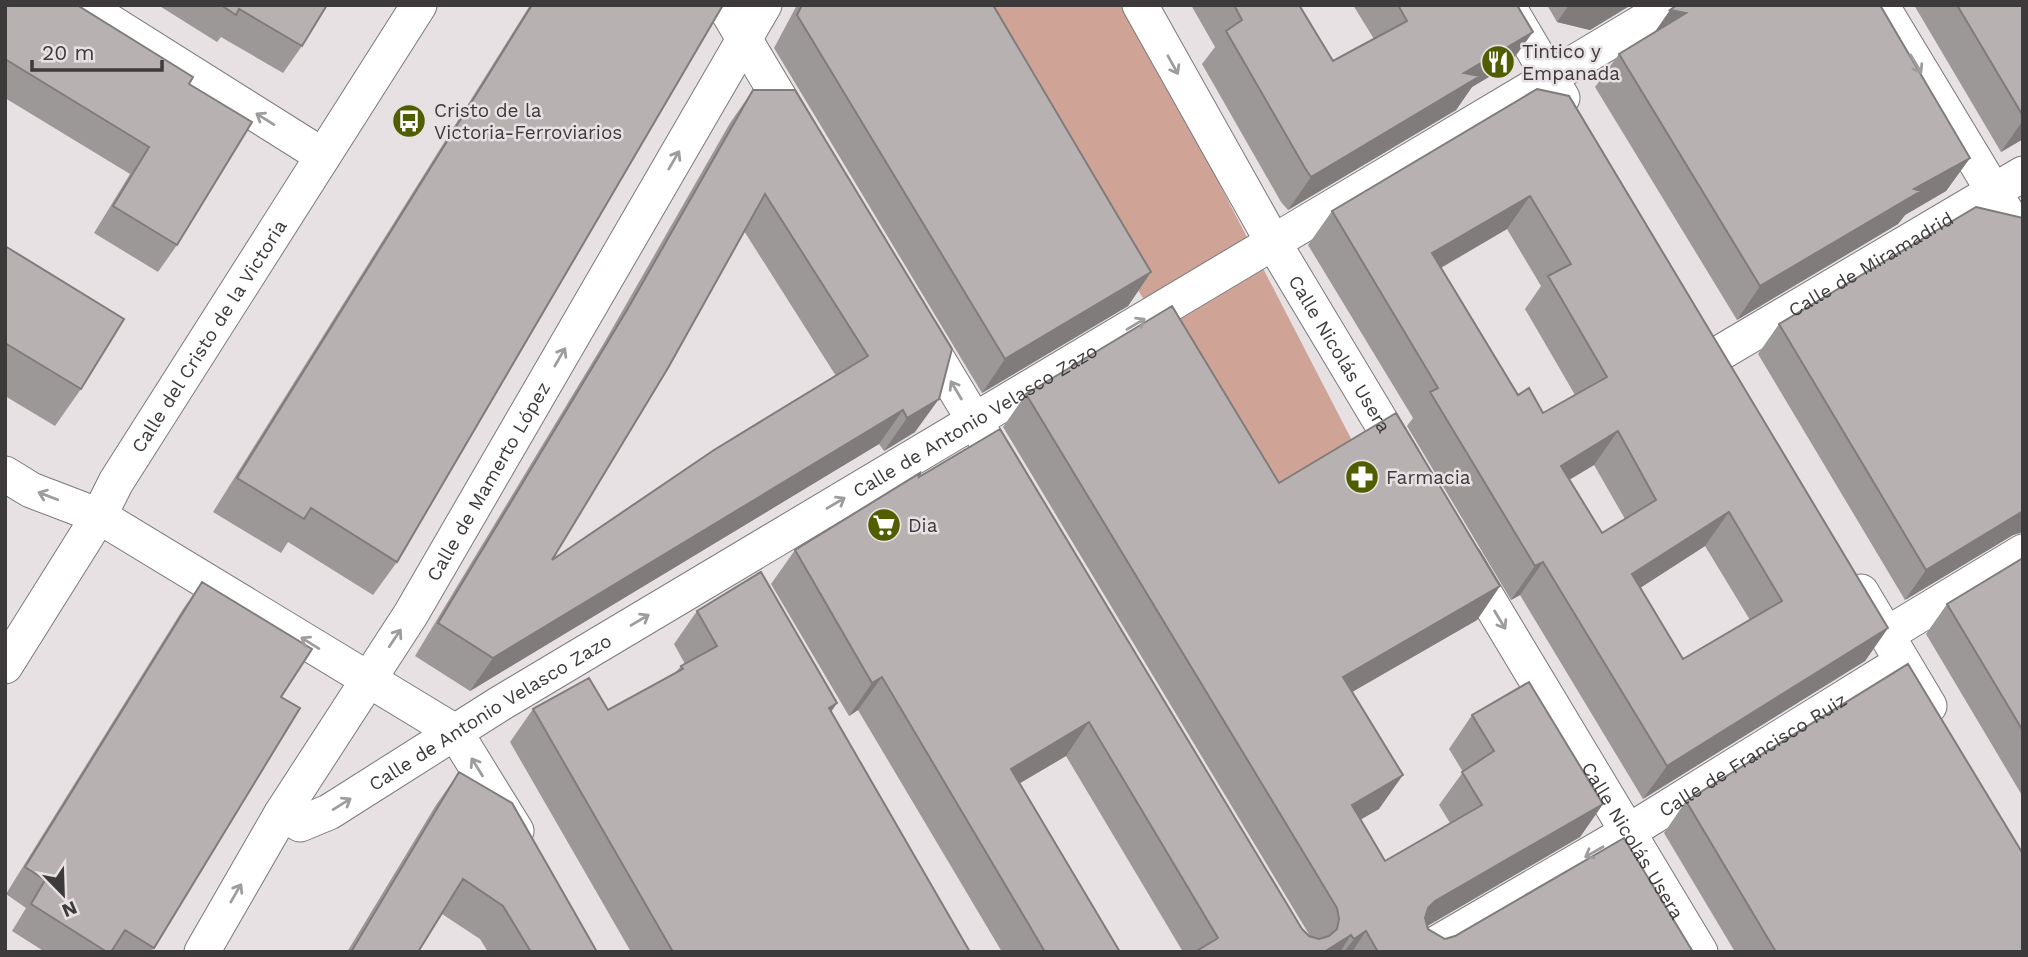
<svg xmlns="http://www.w3.org/2000/svg" width="2028" height="957" font-family="'Work Sans',sans-serif">
  <style>
    .green { fill: #cfa497 }
    .lines { fill: none; stroke-linecap: round; stroke-linejoin: round }
    .street-casing { stroke: #7d787b; stroke-width: 37 }
    .street { stroke: #fff; stroke-width: 35 }
    .wall { fill: #9d9898; fill-rule: evenodd }
    .shaded-wall { fill: #807c7c }
    .building { fill: #b7b1b1; stroke: #807c7c; stroke-width: 2; fill-rule: evenodd }
    .oneway { stroke: #9e9c9d }
    .labels { text-anchor: middle; dominant-baseline: central; stroke-width: 5; stroke-linejoin: round; paint-order: stroke }
    .poi-label { font-size: 19px; fill: #3d3a3b; stroke: #e7e1e4; text-anchor: start }
    .street-label { font-size: 19px; fill: #3d3a3b; stroke: #e7e1e4 }
  </style>
  <rect width="100%" height="100%" fill="#e7e1e4"/>
  <!-- green -->
  <path class="green" d="M969 5H1127L1359 454 1268 509Z"/>
  <g class="lines">
    <!-- street casing -->
    <g class="street-casing">
      <g id="street">
        <path d="M83 5 323 156"/>
        <path d="M724 5 799 131"/>
        <path id="s1" d="M1140 5 1273 242 1405 462"/>
        <path d="M1507 5 1562 98"/>
        <path d="M1881 5 2023 240"/>
        <path d="M921 332 986 440"/>
        <path id="s2" d="M1720 353 2023 174"/>
        <path d="M5 474 31 490 99 516 455 732 516 831"/>
        <path id="s3" d="M1465 561 1700 952"/>
        <path d="M1861 592 1929 706"/>
        <path d="M1886 635 2023 552"/>
        <path id="s4" d="M5 666 99 516 116 482 419 5"/>
        <path id="s5" d="M282 813 300 824 329 812 501 703 1671 5"/>
        <path id="s6" d="M202 952 282 813 411 614 764 5"/>
        <path id="s7" d="M1422 952 1628 832 1902 662"/>
      </g>
    </g>
    <!-- street -->
    <use href="#street" class="street"/>
  </g>
  <!-- wall -->
  <path class="wall" d="M5 5 189 84 177 245 158 272 94 233 130 174 5 98Z
    M158 5H327L302 46 283 73 221 37 217 42Z
    M530 5H723L397 562 373 595 288 542 281 553 213 512Z
    M797 5H993L1151 272 1128 306 982 393 774 48Z
    M1191 5H1300L1333 61 1374 39 1353 5H1517L1509 65 1472 87 1456 110 1288 210 1281 202 1202 64 1215 47Z
    M1547 5H1631L1590 30 1557 22Z
    M1914 5H2023V139L2001 152Z
    M1654 32 1970 158 1946 191 1905 215 1898 224 1737 320 1595 87 1619 54Z
    M1537 89 1888 628 1865 661 1643 799 1520 595 1511 600 1407 426 1413 418 1308 245 1332 211ZM1507 229 1541 286 1525 309 1575 395 1543 413 1518 395 1441 268ZM1594 465 1625 519 1602 533 1569 480ZM1705 546 1750 620 1683 659 1640 588Z
    M753 90 915 432 884 451 879 444 470 691 415 656 604 343 730 123ZM744 231 836 376 552 560Z
    M2023 218V532L2013 535 1905 600 1758 354 1779 324Z
    M5 246 81 389 55 426 5 396Z
    M1026 394 1279 483 1500 586 1477 620 1352 692 1379 809 1361 819 1385 861 1450 823 1439 805 1463 772 1449 749 1472 715 1603 804 1580 837 1427 926 1428 929 1445 939 1693 952H1183L1066 756 1020 783 1120 952H1002L858 710 849 716 771 584 795 550 919 477 1302 929 1310 936 1003 427Z
    M2023 558V797L1926 634 1947 604Z
    M202 582 281 697 300 708 151 952H45L12 931 26 908 6 894 183 609Z
    M697 611 837 703 831 712 970 952H631L510 742 533 709 608 710 675 673 681 666 685 664 674 644Z
    M459 772 597 952H488L480 939 442 914 418 952H347L436 805Z
    M1686 801 2023 952H1735L1664 833Z"/>
  <!-- shaded-wall -->
  <path class="shaded-wall" d="M1569 5H1631L1590 30 1557 22Z
    M1670 10 1686 13 1647 43Z
    M1533 32 1509 65 1472 87 1456 110 1288 210 1311 177 1464 73Z
    M2023 120V139L2001 152Z
    M1970 158 1946 191 1905 215 1898 224 1737 320 1760 286 1914 189Z
    M1530 196 1507 229 1409 286 1432 253Z
    M1151 272 1128 306 982 393 1005 359Z
    M939 399 915 432 884 451 907 418Z
    M903 410 879 444 470 691 493 658Z
    M1618 431 1594 465 1537 499 1561 466Z
    M2023 511V532L2013 535 1905 600 1926 570Z
    M1729 512 1705 546 1609 608 1632 574Z
    M1543 562 1520 595 1511 600 1535 566Z
    M1500 586 1477 620 1319 711 1343 677Z
    M1888 628 1865 661 1643 799 1667 766Z
    M882 677 858 710 849 716 872 683Z
    M837 703 814 736 829 708Z
    M1089 722 1066 756 988 802 1011 769Z
    M1403 775 1379 809 1329 838 1352 805Z
    M1603 804 1580 837 1412 935 1428 908 1435 901Z
    M1366 931 1352 952H1344L1354 939Z
    M1351 935 1340 952H1324Z"/>
  <!-- building -->
  <path class="building" d="M5 5H77L193 77 189 84 252 122 177 245 113 206 149 147 5 59Z
    M221 5H327L302 46 239 9 236 15Z
    M532 5H723L397 562 311 508 304 519 237 478Z
    M802 5H993L1151 272 1005 359 797 15Z
    M1234 5H1299L1333 61 1407 21 1398 5H1517L1533 32 1464 73 1480 76 1311 177 1305 168 1226 31 1242 20Z
    M1677 5H1880L1970 158 1914 189 1921 191 1760 286 1619 54 1686 13 1670 10Z
    M1957 5H2023V116Z
    M1537 89 1569 96 1888 628 1667 766 1543 562 1535 566 1430 392 1438 388 1332 211ZM1530 196 1571 264 1548 276 1607 377 1543 413 1529 388 1518 395 1432 253ZM1618 431 1656 500 1602 533 1561 466ZM1729 512 1782 601 1683 659 1632 574Z
    M753 90H795L952 349 939 399 907 418 903 410 493 658 438 623 627 310ZM765 194 868 356 714 450 552 560 668 368Z
    M1976 207 2023 218V511L1926 570 1779 324Z
    M5 246 124 319 81 389 5 343Z
    M1172 306 1279 483 1396 413 1500 586 1343 677 1403 775 1352 805 1385 861 1482 805 1462 772 1494 751 1472 715 1529 682 1603 804 1435 901 1428 908 1425 918 1428 929 1445 939 1455 936 1624 838 1693 952H1378L1366 931 1354 939 1351 935 1324 952H1195L1218 938 1089 722 1011 769 1120 952H1045L882 677 872 683 795 550 920 473 919 477 1000 429 1302 929 1309 936 1319 939 1329 936 1337 929 1339 919 1337 908 1026 394Z
    M2023 558V731L1947 604Z
    M761 572 837 703 829 708 970 952H673L533 709 589 678 608 710 683 669 681 666 717 646 697 611Z
    M202 582 312 649 281 697 300 708 154 948 125 930 111 952H107L31 904 45 880 25 867Z
    M1908 664 2023 854V952H1776L1686 801Z
    M459 772 512 803 597 952H531L503 906 463 879 418 952H351Z"/>
  <!-- one-way arrows -->
  <defs><path id="oneway-shaft" d="M-6 0H5M1.5-3L5.5 0L1.5 3" fill="none" stroke-width="1.6" stroke-linecap="round" stroke-linejoin="round" transform="scale(1.75)"/></defs>
  <g class="oneway">
    <use href="#oneway-shaft" transform="translate(1916 64) rotate(59)"/>
    <use href="#oneway-shaft" transform="translate(1173 65) rotate(61)"/>
    <use href="#oneway-shaft" transform="translate(265 119) rotate(-148)"/>
    <use href="#oneway-shaft" transform="translate(674 160) rotate(-60)"/>
    <use href="#oneway-shaft" transform="translate(1136 324) rotate(-31)"/>
    <use href="#oneway-shaft" transform="translate(560 357) rotate(-60)"/>
    <use href="#oneway-shaft" transform="translate(956 390) rotate(-121)"/>
    <use href="#oneway-shaft" transform="translate(48 496) rotate(-159)"/>
    <use href="#oneway-shaft" transform="translate(836 503) rotate(-31)"/>
    <use href="#oneway-shaft" transform="translate(640 620) rotate(-31)"/>
    <use href="#oneway-shaft" transform="translate(1500 620) rotate(59)"/>
    <use href="#oneway-shaft" transform="translate(395 638) rotate(-56)"/>
    <use href="#oneway-shaft" transform="translate(310 643) rotate(-148)"/>
    <use href="#oneway-shaft" transform="translate(477 767) rotate(-122)"/>
    <use href="#oneway-shaft" transform="translate(342 804) rotate(-32)"/>
    <use href="#oneway-shaft" transform="translate(1594 852) rotate(150)"/>
    <use href="#oneway-shaft" transform="translate(236 893) rotate(-60)"/>
  </g>
  <!-- icons -->
  <defs>
    <g id="restaurant-disc" transform="scale(1.75)"><circle r="9.5" fill="#505e00" stroke="#e7e1e4"/><path d="M-5-6h1v4h1v-4h1v4h1v-4h1v5L-1.5 .5V6h-2V.5L-5-1ZM5-6V6H3V1.5H1.5Q1.5-4 5-6Z" fill="#fff"/></g>
    <g id="bus-disc" transform="scale(1.75)"><circle r="9.5" fill="#505e00" stroke="#e7e1e4"/><path d="M-5-6H5V4H4V6H2V4H-2V6H-4V4H-5ZM-3.5-4V0h7V-4ZM-3.5 1.2v1.5H-2V1.2ZM2 1.2v1.5H3.5V1.2Z" fill="#fff"/></g>
    <g id="pharmacy-disc" transform="scale(1.75)"><circle r="9.5" fill="#505e00" stroke="#e7e1e4"/><path d="M-2-6h4v4h4v4h-4v4h-4v-4h-4v-4h4Z" fill="#fff"/></g>
    <g id="supermarket-disc" transform="scale(1.75)"><circle r="9.5" fill="#505e00" stroke="#e7e1e4"/><path d="M-6-5.5h2.5l.6 2H6L4.5 2H-2.5L-4.4-4H-6ZM-1.5 3.2a1.3 1.3 0 1 0 .1 0ZM3 3.2a1.3 1.3 0 1 0 .1 0Z" fill="#fff"/></g>
  </defs>
  <g fill-rule="evenodd">
    <use href="#restaurant-disc" x="1498" y="62"/>
    <use href="#bus-disc" x="409" y="121"/>
    <use href="#pharmacy-disc" x="1362" y="477"/>
    <use href="#supermarket-disc" x="884" y="525"/>
  </g>
  <g class="labels">
    <!-- poi labels -->
    <g class="poi-label">
      <text x="1522" y="51">Tintico y<tspan x="1522" dy="22">Empanada</tspan></text>
      <text x="434" y="110">Cristo de la<tspan x="434" dy="22">Victoria-Ferroviarios</tspan></text>
      <text x="1386" y="477">Farmacia</text>
      <text x="908" y="525">Dia</text>
    </g>
    <!-- street labels -->
    <g class="street-label">
      <text stroke="none"><textPath href="#s2" startOffset="175">Calle de Miramadrid</textPath></text>
      <text stroke="none"><textPath href="#s4" startOffset="388">Calle del Cristo de la Victoria</textPath></text>
      <text stroke="none"><textPath href="#s1" startOffset="402">Calle Nicolás Usera</textPath></text>
      <text stroke="none"><textPath href="#s5" startOffset="808">Calle de Antonio Velasco Zazo</textPath></text>
      <text stroke="none"><textPath href="#s6" startOffset="551">Calle de Mamerto López</textPath></text>
      <text stroke="none"><textPath href="#s5" startOffset="242">Calle de Antonio Velasco Zazo</textPath></text>
      <text stroke="none"><textPath href="#s7" startOffset="385">Calle de Francisco Ruiz</textPath></text>
      <text stroke="none"><textPath href="#s3" startOffset="326">Calle Nicolás Usera</textPath></text>
    </g>
  </g>
  <!-- border -->
  <rect width="2028" height="957" fill="none" stroke="#3d3a3b" stroke-width="14"/>
  <!-- north arrow -->
  <g transform="translate(63 894) rotate(157)" stroke="#e7e1e4" stroke-width="5" paint-order="stroke">
  <path d="M0-5L12 26L0 18L-12 26Z" fill="#3d3a3b"/>
  <text y="-10" font-size="19" font-weight="bold" text-anchor="middle" fill="#3d3a3b">N</text>
  </g>
  <!-- scale -->
  <path d="M32 60v10h130v-10" fill="none" stroke="#3d3a3b" stroke-width="3.5"/>
  <text x="42" y="60" font-size="21" fill="#3d3a3b" stroke="#e7e1e4" stroke-width="5" paint-order="stroke">20 m</text>
</svg>
